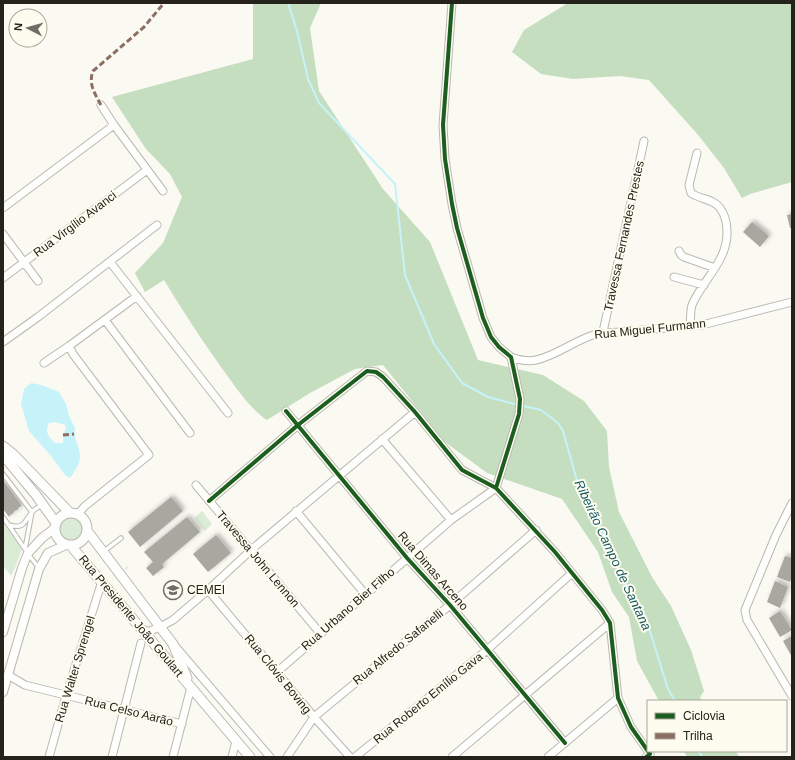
<svg xmlns="http://www.w3.org/2000/svg" width="795" height="760" font-family="Arial,sans-serif">
  <style>
    .green { fill: #daecd5 }
    .forest { fill: #c5debf }
    .water { fill: #c6f3fa; fill-rule: evenodd }
    .lines { fill: none; stroke-linecap: round; stroke-linejoin: round }
    .stream { stroke: #c6f3fa; stroke-width: 2 }
    .building { fill: #a8a7a0; filter: url(#shadow) }
    .service-casing { stroke: #b9b8b1; stroke-width: 5.5 }
    .minor-casing { stroke: #b9b8b1; stroke-width: 9 }
    .tertiary-casing { stroke: #b9b8b1; stroke-width: 10 }
    .secondary-casing { stroke: #b9b8b1; stroke-width: 11 }
    .path { stroke: #e3e3e1; stroke-width: 1.5; stroke-dasharray: 4 2; stroke-linecap: butt }
    .service { stroke: #fefefd; stroke-width: 3.5 }
    .minor { stroke: #fefefd; stroke-width: 7 }
    .tertiary { stroke: #fefefd; stroke-width: 8 }
    .secondary { stroke: #fefefd; stroke-width: 9 }
    .quiet { stroke: #8d6e63; stroke-width: 3; stroke-dasharray: 6 3; stroke-linecap: butt }
    .cycleway-casing { stroke: #fefcef; stroke-width: 6 }
    .cycleway { stroke: #1b5e20; stroke-width: 4 }
    .labels { text-anchor: middle; dominant-baseline: central; stroke-width: 4; stroke-linejoin: round; paint-order: stroke }
    .street-label { font-size: 12px; fill: #24221b; stroke: #fefcef }
    .poi-label { font-size: 12px; fill: #24221b; stroke: #fefcef; text-anchor: start }
    .water-label { font-size: 13px; font-style: italic; fill: #145a67; stroke: #fefcef }
  </style>
  <defs>
    <filter id="shadow"><feDropShadow dx="2.5" dy="-2.5" stdDeviation="2" flood-color="#0004"/></filter>
  </defs>
  <rect width="100%" height="100%" fill="#faf9f2"/>
  <!-- green -->
  <path class="green" d="M202 511 212 524 205 531 194 518Z
    M60 529a11 11 0 1 1 22 0a11 11 0 1 1-22 0Z
    M3 520 22 549 15 568 11 576 3 565Z"/>
  <!-- forest -->
  <path class="forest" d="M253 3H321L310 28 319 91 383 189 430 242 478 360 543 375 584 401 607 431 609 467 619 512 652 577 671 606 691 650 704 691 700 697 702 701H659L637 661 629 617 612 592 598 552 562 499 487 473 445 442 383 365 355 369 310 393 267 420C248 407 235 386 221 367 201 339 182 310 164 280L145 292 135 273 163 243 182 197 170 174 146 149 112 97 253 59Z
    M568 3H792V182L750 194 742 198 724 168 699 136 649 80 620 76 573 79 541 74 512 52 524 30Z
    M684 751H735L740 757H687Z"/>
  <!-- water -->
  <path class="water" d="M31 383 41 385 59 392 66 404 69 416 75 428C73 439 80 447 80 457 80 464 74 472 70 478L65 475 51 456 29 431 21 404 24 389ZM55 422 65 425 66 428 63 435V443H55C49 437 44 432 49 423Z"/>
  <g class="lines">
    <!-- stream -->
    <path class="stream" d="M288 3 297 31 308 79 319 103 395 184 405 275 434 344 462 383 488 397 515 404
      M524 406 541 410 558 423 563 431 577 481 621 575 648 625 668 689 675 701
      M699 751 702 757"/>
  </g>
  <!-- building -->
  <path class="building" d="M792 214V228H790L787 215Z
    M752 222 769 236 760 247 743 232Z
    M3 480 22 506 9 517 3 509Z
    M171 497 183 511 140 547 128 532Z
    M187 517 200 532 162 564 164 567 153 576 146 568 153 562 144 552Z
    M216 535 231 553 208 572 193 554Z
    M785 556 792 558V577L790 582 777 577Z
    M775 581 788 587 780 608 767 602Z
    M780 611 792 630 780 637 769 618Z
    M792 636V657L783 641Z"/>
  <g class="lines">
    <!-- service casing -->
    <g class="service-casing">
      <path id="service" d="M3 474 32 512 25 549
        M3 517 25 549
        M9 525C26 530 24 520 33 511 35 509 39 507 41 505
        M103 552 121 538
        M28 554 39 568"/>
    </g>
    <!-- minor casing -->
    <g class="minor-casing">
      <path id="minor" d="M452 3 443 125 445 159 452 204 457 228 483 318 491 337 499 347 511 357 520 399 519 414 496 488
        M101 105 114 125 163 191
        M3 208 114 125
        M3 234 38 281
        M679 251 681 255 684 257 715 268
        M110 262 228 413
        M674 277 704 285
        M3 278 147 170
        M105 320 190 433
        M690 326C691 319 690 311 692 305 703 279 728 261 727 231 727 223 725 215 720 208 714 199 699 199 691 193L689 185 697 153
        M603 332 644 141
        M3 342 38 317 157 225
        M511 357C519 360 527 362 536 360 556 356 575 340 596 334L702 325 792 302
        M44 363 69 346
        M286 411 407 558 450 605 565 743
        M382 439 451 520
        M196 485 320 633
        M209 501 298 425 367 371 376 372 383 377 415 412 462 470 496 488 555 552 602 610 610 623 618 698 631 727 650 754 646 757
        M792 503 776 535 745 610 747 620 792 696
        M296 511 365 594
        M78 514 85 506 149 455 73 354 69 346 137 296
        M208 590 314 717 350 757
        M142 629 145 631H150L160 627 173 620 208 590 251 550 415 412
        M175 646 270 757
        M277 672 451 520 496 488
        M8 675 25 685 182 724
        M49 757 66 696 102 581
        M112 757 141 643
        M173 757 191 687
        M232 757 236 741
        M287 757 314 717 450 605 536 530
        M355 757 487 650 572 573
        M452 757 610 623
        M548 757 618 698"/>
    </g>
    <!-- tertiary casing -->
    <g class="tertiary-casing">
      <path id="tertiary" d="M3 632 22 568 28 553 42 538 55 528
        M3 692 39 569 48 553 66 545"/>
    </g>
    <!-- secondary casing -->
    <g class="secondary-casing">
      <path id="secondary" d="M3 446 13 454 70 513
        M3 455 36 495 56 523
        M55 529a16 16 0 1 1 32 0a16 16 0 1 1-32 0Z
        M88 532 173 644 187 678
        M71 546 250 757"/>
    </g>
    <!-- path -->
    <path class="path" d="M9 517 22 506
      M3 558 13 573
      M125 569 130 566"/>
    <!-- service -->
    <use href="#service" class="service"/>
    <!-- minor -->
    <use href="#minor" class="minor"/>
    <!-- tertiary -->
    <use href="#tertiary" class="tertiary"/>
    <!-- secondary -->
    <use href="#secondary" class="secondary"/>
    <!-- quiet -->
    <path class="quiet" d="M101 105C95 94 88 84 93 71L144 27 164 3
      M63 435 74 434"/>
    <!-- cycleway casing -->
    <g class="cycleway-casing">
      <path id="cycleway" d="M452 3 443 125 445 159 452 204 457 228 483 318 491 337 499 347 511 357 520 399 519 414 496 488
        M286 411 407 558 450 605 565 743
        M209 501 298 425 367 371 376 372 383 377 415 412 462 470 496 488 555 552 602 610 610 623 618 698 631 727 650 754 646 757"/>
    </g>
    <!-- cycleway -->
    <use href="#cycleway" class="cycleway"/>
  </g>
  <!-- icons -->
  <defs>
    <g id="school-ring" transform="scale(1)"><circle r="9.5" fill="#fefcef" stroke="#6f6d66" stroke-width="1.5"/><path d="M0-5L7-2L0 1L-7-2ZM-4 1L0 2.5L4 1V4Q0 6-4 4Z" fill="#6f6d66"/></g>
  </defs>
  <g fill-rule="evenodd">
    <use href="#school-ring" x="173" y="590"/>
  </g>
  <g class="labels">
    <!-- street labels -->
    <g class="street-label">
      <text transform="translate(75 224) rotate(-37)">Rua Virgílio Avanci</text>
      <text transform="translate(624 236) rotate(-78)">Travessa Fernandes Prestes</text>
      <text transform="translate(650 329) rotate(-6)">Rua Miguel Furmann</text>
      <text transform="translate(258 559) rotate(50)">Travessa John Lennon</text>
      <text transform="translate(433 571) rotate(49)">Rua Dimas Arceno</text>
      <text transform="translate(348 609) rotate(-41)">Rua Urbano Bier Filho</text>
      <text transform="translate(131 616) rotate(50)">Rua Presidente João Goulart</text>
      <text transform="translate(398 647) rotate(-39)">Rua Alfredo Safanelli</text>
      <text transform="translate(75 669) rotate(-73)">Rua Walter Sprengel</text>
      <text transform="translate(278 674) rotate(51)">Rua Clóvis Boving</text>
      <text transform="translate(428 698) rotate(-39)">Rua Roberto Emílio Gava</text>
      <text transform="translate(129 711) rotate(14)">Rua Celso Aarão</text>
    </g>
    <!-- poi labels -->
    <g class="poi-label">
      <text x="187" y="590">CEMEI</text>
    </g>
    <!-- water labels -->
    <g class="water-label">
      <text transform="translate(613 555) rotate(65)">Ribeirão Campo de Santana</text>
    </g>
  </g>
  <!-- border -->
  <rect width="795" height="760" fill="none" stroke="#24221b" stroke-width="8"/>
  <!-- legend -->
  <rect x="647" y="700" width="140" height="52" fill="#fefcef" stroke="#a7a59a"/>
  <rect x="655" y="713" width="20" height="6" fill="#1b5e20" stroke="#a7a59a"/>
  <text x="683" y="720" font-size="12" fill="#24221b">Ciclovia</text>
  <rect x="655" y="733" width="20" height="6" fill="#8d6e63" stroke="#a7a59a"/>
  <text x="683" y="740" font-size="12" fill="#24221b">Trilha</text>
  <!-- north arrow -->
  <g transform="translate(28 28) rotate(276)"><circle r="19" fill="#fefcef" stroke="#a7a59a"/>
  <path d="M0-3L7 15L0 10L-7 15Z" fill="#6f6d66"/>
  <text y="-6" font-size="11" font-weight="bold" text-anchor="middle" fill="#24221b">N</text>
  </g>
</svg>
